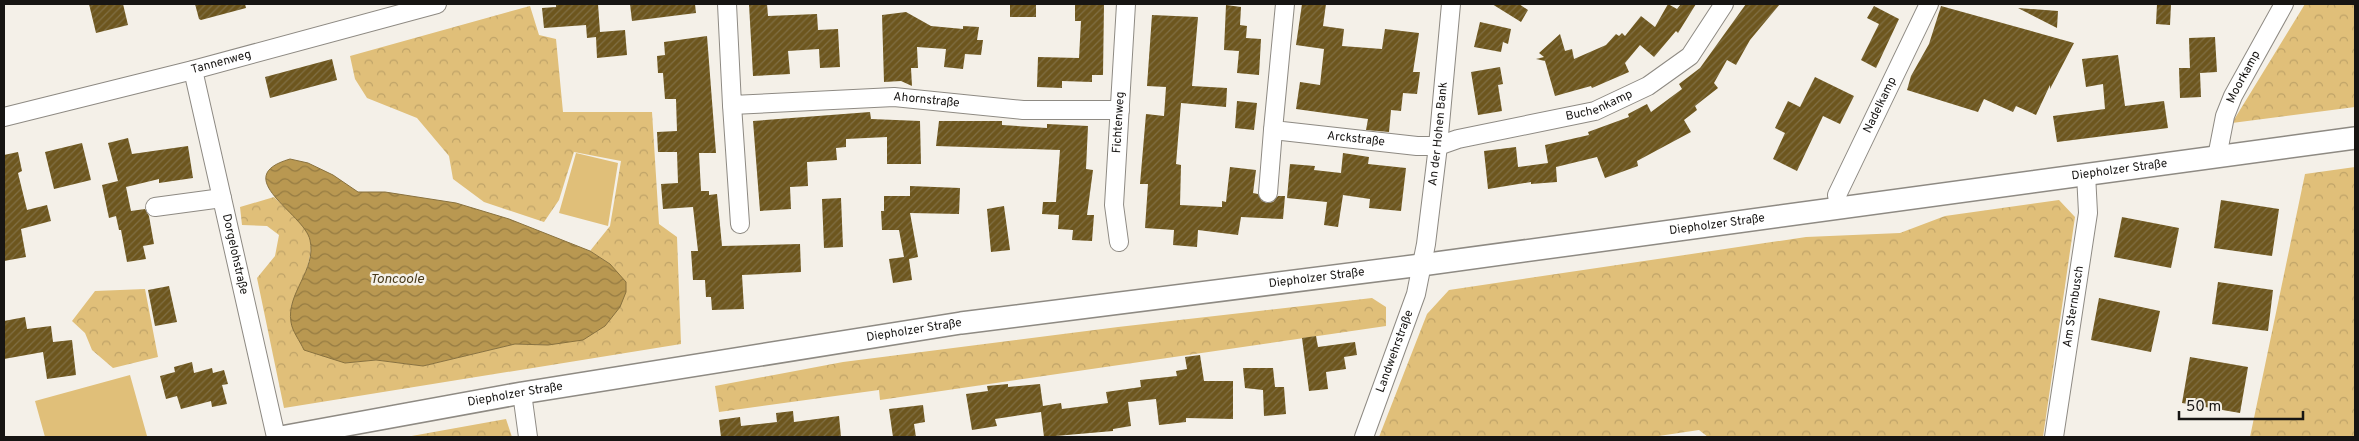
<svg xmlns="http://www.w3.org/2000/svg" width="2359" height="441" font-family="Overpass,sans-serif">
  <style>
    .green { fill: #e0bf79 }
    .forest { fill: url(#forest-crowns) }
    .water { fill: url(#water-waves); stroke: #88713e }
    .building { fill: url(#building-hatch) }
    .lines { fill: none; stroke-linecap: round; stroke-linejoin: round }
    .minor-casing { stroke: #8e8a83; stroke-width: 20 }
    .major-casing { stroke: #8e8a83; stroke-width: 24 }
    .minor { stroke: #fff; stroke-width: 18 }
    .major { stroke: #fff; stroke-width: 21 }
    .labels { text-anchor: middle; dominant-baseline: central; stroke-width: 5; stroke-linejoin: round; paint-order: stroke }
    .street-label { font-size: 12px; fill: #171513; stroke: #f4f0e8 }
    .water-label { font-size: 14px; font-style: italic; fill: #483a1a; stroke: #f4f0e8 }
  </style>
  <defs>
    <pattern id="forest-crowns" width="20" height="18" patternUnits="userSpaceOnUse" patternTransform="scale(1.25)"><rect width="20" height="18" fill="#e0bf79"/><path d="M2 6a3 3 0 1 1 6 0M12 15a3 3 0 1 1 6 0" fill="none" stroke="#bfa368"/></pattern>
    <pattern id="water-waves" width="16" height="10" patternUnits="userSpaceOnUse" patternTransform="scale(1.25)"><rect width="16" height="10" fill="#b99851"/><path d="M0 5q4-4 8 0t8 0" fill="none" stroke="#957b42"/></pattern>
    <pattern id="building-hatch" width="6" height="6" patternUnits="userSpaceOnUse" patternTransform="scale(1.25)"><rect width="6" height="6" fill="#6d561e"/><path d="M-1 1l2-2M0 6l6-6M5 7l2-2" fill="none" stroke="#806f44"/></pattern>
  </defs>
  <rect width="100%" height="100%" fill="#f4f0e8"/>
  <!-- green -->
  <path class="green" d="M576 153 618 163 608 226 559 213Z
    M130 375 147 436 45 437 35 401Z"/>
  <!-- forest -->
  <path class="forest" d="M2305 4H2355V107L2232 123Z
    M530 6 539 35 556 39 563 112H652L659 224 677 237 681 344 284 408 257 278 275 256 279 235 267 226 242 225 240 207 274 197C284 207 297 216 305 227 321 248 300 286 291 306L345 363 376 360 423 366 515 344 548 345 610 264 590 251 610 226 621 161 574 152 559 200 544 222 484 202 453 179 449 156 417 118 367 98 355 79 350 56Z
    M2355 167V437H2250L2305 174Z
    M2059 200 2075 217 2043 437H1708L1699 430 1652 437H1379L1427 314 1449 290 1806 237 1900 233 1945 216Z
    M145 289 158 357 113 368 92 350 85 333 72 321 95 291Z
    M1372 298 1386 307V326L880 400 879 390 719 412 715 386 843 362 1118 327Z
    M506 419 512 437H406Z"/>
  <!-- water -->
  <path class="water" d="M290 159 308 163 333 175 358 192H385L456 203 509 219 590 251 610 264 626 282V292L620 307 605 326 583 340 548 345 515 344 423 366 376 360 345 363 304 350C300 341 292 331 291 322 286 293 317 270 310 240 304 213 228 177 290 159Z"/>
  <!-- building -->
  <path class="building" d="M89 4H123L128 25 96 33Z
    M195 4H245L246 8 201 20 199 19Z
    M556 4H598L600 32 625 30 627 55 597 58 596 37 587 38 586 25 544 28 542 8 556 7Z
    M630 4H695L696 13 632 21Z
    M749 4H767L768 16 817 14 818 30 838 29 840 67 820 68 819 49 788 51 790 74 753 76Z
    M1010 4H1036V17H1010Z
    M1075 4H1104L1103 75H1092V82L1062 81V88L1037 87 1038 57 1079 58 1081 21H1075Z
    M1302 4H1326L1323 26 1344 29 1342 46 1382 49 1385 29 1419 33 1413 72H1420L1417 94 1403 93 1401 111 1391 110 1389 132 1366 130 1368 119 1296 109 1300 82 1320 85 1324 49 1296 45Z
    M1492 4H1519L1528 10 1521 22Z
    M1668 4 1677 9 1681 4H1696L1678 33 1676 31 1654 57 1640 45 1625 63 1629 72 1592 88 1591 86 1555 96 1545 61 1536 59 1544 57 1539 53 1560 34 1565 51 1572 49 1574 59 1606 45 1616 34 1619 36 1622 33 1625 36 1641 16 1655 27Z
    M1746 4H1780L1750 40 1736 65 1727 60 1714 83 1718 88 1695 106 1697 110 1684 120 1691 132 1637 161 1638 166 1605 178 1597 157 1556 167 1557 182 1531 184V182L1488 189 1484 151 1516 147 1518 167 1548 163 1545 145 1589 135 1588 132 1629 117 1628 114 1647 104 1651 112 1682 89 1679 84 1700 68Z
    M2157 4H2171L2170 25 2156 24Z
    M1226 5 1241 7 1240 25 1247 26 1246 38 1261 39 1259 75 1237 73 1239 51 1224 50Z
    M1874 6 1899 19 1876 68 1861 60 1879 24 1867 18Z
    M1941 6 2074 43 2050 89V85L2036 115 2016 106 2013 112 1984 99 1978 112 1907 90 1911 76 1929 44Z
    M2018 8 2058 11 2057 28Z
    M906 12 931 26 963 29V26L979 27 977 40H983L981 55 965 54 963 69 944 67 946 49 917 47 918 68H911L912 86 901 81 884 82 882 15Z
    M1152 15 1198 17 1192 86 1227 88 1226 107 1181 103 1176 164 1181 165 1180 205 1222 207V201L1226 202 1230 167 1256 170 1253 193 1258 194 1262 201 1267 203 1273 202 1278 196H1285L1283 219 1241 217 1238 235 1198 230 1197 247 1173 245 1174 230 1145 228 1148 184H1140L1146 114 1164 116 1166 87 1147 86Z
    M1480 22 1511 29 1508 44 1503 42 1501 52 1474 47Z
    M707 36 716 153H699L701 191H709V195L717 194 722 246 800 244 801 272 742 275 744 309 712 310 711 297H706L705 280H693L691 251H698L693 207 663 209 661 184 678 183 677 152H658L657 132 677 131 676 99H665L663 73H658L657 56 665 55 664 42Z
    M2215 37 2217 72 2200 73 2201 97 2180 98 2179 68H2190L2189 38Z
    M2118 55 2125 106 2164 101 2168 128 2057 142 2053 116 2105 109 2103 84 2086 87 2082 59Z
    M332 59 337 80 270 98 265 77Z
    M1500 67 1503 84 1498 85 1502 111 1478 115 1471 72Z
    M1815 77 1854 96 1840 124 1823 116 1797 171 1773 159 1785 133 1775 128 1788 101 1800 107Z
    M1237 101 1257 103 1254 130 1235 128Z
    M870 112 871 119 920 121 921 164H887V137L846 139V147L836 148 837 160 807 162 808 186 790 187 791 209 760 211 753 121Z
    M939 121H1002V125L1047 128V124L1088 126 1086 169 1093 170 1087 215H1094L1092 241 1072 240 1073 230 1058 229 1059 215 1042 214 1043 202H1056L1060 150 936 146Z
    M128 138 132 154 188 146 193 178 159 183V179L126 187 131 211 145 209 149 216 154 244 143 246 146 259 127 262 121 230H119L116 216 109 218 102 185 118 181 108 143Z
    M82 143 91 180 54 189 45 152Z
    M18 152 22 171 18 173 27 210 47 205 51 221 21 229 26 257 4 261V155Z
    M1343 153 1369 157 1368 164 1406 168 1401 211 1369 208 1370 199 1343 195 1338 227 1324 225 1327 202 1287 198 1290 164 1315 166 1314 170 1341 173Z
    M910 186 960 188 959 214 910 213 918 257 909 259 912 280 893 283 889 259 904 257 899 230H882L881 211H884V196H910Z
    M841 198 843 247 824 248 822 199Z
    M2221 200 2279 209 2272 256 2214 248Z
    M1004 206 1010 250 991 252 987 209Z
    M2122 217 2179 228 2171 268 2114 257Z
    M2218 282 2273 290 2268 331 2212 324Z
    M169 286 177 322 155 326 148 290Z
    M2099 298 2160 311 2151 352 2091 340Z
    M25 317 27 329 51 326 53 342 72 340 76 375 47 379 43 352 4 359V321Z
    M1316 336 1318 347 1355 342 1357 355 1344 357 1346 369 1326 372 1328 389 1309 391 1302 338Z
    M1200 355 1204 381H1233V419L1186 418V422L1159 425 1156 399 1128 402 1131 426 1113 429V431L1044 437 1041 412 995 419 997 426 972 430 966 394 988 391 987 386 1008 384V387L1040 384 1043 406 1061 403 1062 409 1108 403 1106 392 1141 387 1140 380 1177 376 1176 371 1187 369 1185 357Z
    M2190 357 2248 367 2240 413 2182 403Z
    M192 362 194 373 212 368 213 373 224 370 228 384 222 385 227 404 212 407 211 401 181 409 177 396 166 399 160 376 175 372 174 367Z
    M1243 368H1273L1275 387H1284L1286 414 1264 416 1263 390 1245 388Z
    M923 405 925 422 914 424 916 437H893L889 409Z
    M793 411 794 422 839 416 841 437H721L719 420 740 417 741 426 777 422 776 413Z"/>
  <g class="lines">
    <!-- minor casing -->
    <g class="minor-casing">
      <g id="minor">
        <path id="s1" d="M727 4 732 105 894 97 1023 110H1120"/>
        <path id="s2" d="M1285 4 1273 130 1417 146H1438L1458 139 1595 111 1648 86 1690 56 1724 4"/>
        <path id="s3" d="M193 70 276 437"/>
        <path d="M732 105 740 224"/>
        <path id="s4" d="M4 117 193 70 437 4"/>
        <path id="s5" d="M2217 157 2225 116 2233 96 2284 4"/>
        <path d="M1268 193 1273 130"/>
        <path d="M155 207 222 198"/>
        <path id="s6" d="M1839 207 1837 195 1929 4"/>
        <path id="s7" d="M1119 242 1114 205 1126 4"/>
        <path d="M522 393 528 437"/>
        <path id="s8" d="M1364 437 1416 294 1426 244 1438 146 1451 4"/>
        <path id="s9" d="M2054 437 2088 213 2086 174"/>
      </g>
    </g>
    <!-- major casing -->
    <g class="major-casing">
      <g id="major">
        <path id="s10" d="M281 437 522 393 961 323 1421 265 2355 138"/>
      </g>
    </g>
    <!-- minor -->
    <use href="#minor" class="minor"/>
    <!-- major -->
    <use href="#major" class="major"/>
  </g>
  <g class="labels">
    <!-- street labels -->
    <g class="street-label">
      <text stroke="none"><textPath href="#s4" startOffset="224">Tannenweg</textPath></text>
      <text stroke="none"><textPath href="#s5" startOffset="85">Moorkamp</textPath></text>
      <text stroke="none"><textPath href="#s1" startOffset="296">Ahornstraße</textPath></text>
      <text stroke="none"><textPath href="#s2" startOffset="459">Buchenkamp</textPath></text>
      <text stroke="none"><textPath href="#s6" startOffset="112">Nadelkamp</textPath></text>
      <text stroke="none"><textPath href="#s7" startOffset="120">Fichtenweg</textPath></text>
      <text stroke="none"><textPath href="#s8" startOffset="314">An der Hohen Bank</textPath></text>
      <text stroke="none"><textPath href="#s2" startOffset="210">Arckstraße</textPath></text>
      <text stroke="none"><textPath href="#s10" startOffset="1858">Diepholzer Straße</textPath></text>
      <text stroke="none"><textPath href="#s10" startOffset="1452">Diepholzer Straße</textPath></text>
      <text stroke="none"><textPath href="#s3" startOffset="189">Dorgelohstraße</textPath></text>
      <text stroke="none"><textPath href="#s10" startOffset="1048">Diepholzer Straße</textPath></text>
      <text stroke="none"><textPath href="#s9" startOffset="132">Am Sternbusch</textPath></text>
      <text stroke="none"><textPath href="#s10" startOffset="642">Diepholzer Straße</textPath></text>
      <text stroke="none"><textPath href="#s8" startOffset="91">Landwehrstraße</textPath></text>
      <text stroke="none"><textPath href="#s10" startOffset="238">Diepholzer Straße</textPath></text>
    </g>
    <!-- water labels -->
    <g class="water-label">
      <text x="397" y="279">Toncoole</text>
    </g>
  </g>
  <!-- border -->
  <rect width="2359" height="441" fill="none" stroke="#171513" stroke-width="10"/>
  <!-- scale -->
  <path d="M2179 411v8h124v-8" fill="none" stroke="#171513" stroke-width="2.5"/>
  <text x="2186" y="411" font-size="15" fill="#171513" stroke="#f4f0e8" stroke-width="4" paint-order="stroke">50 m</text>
</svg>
